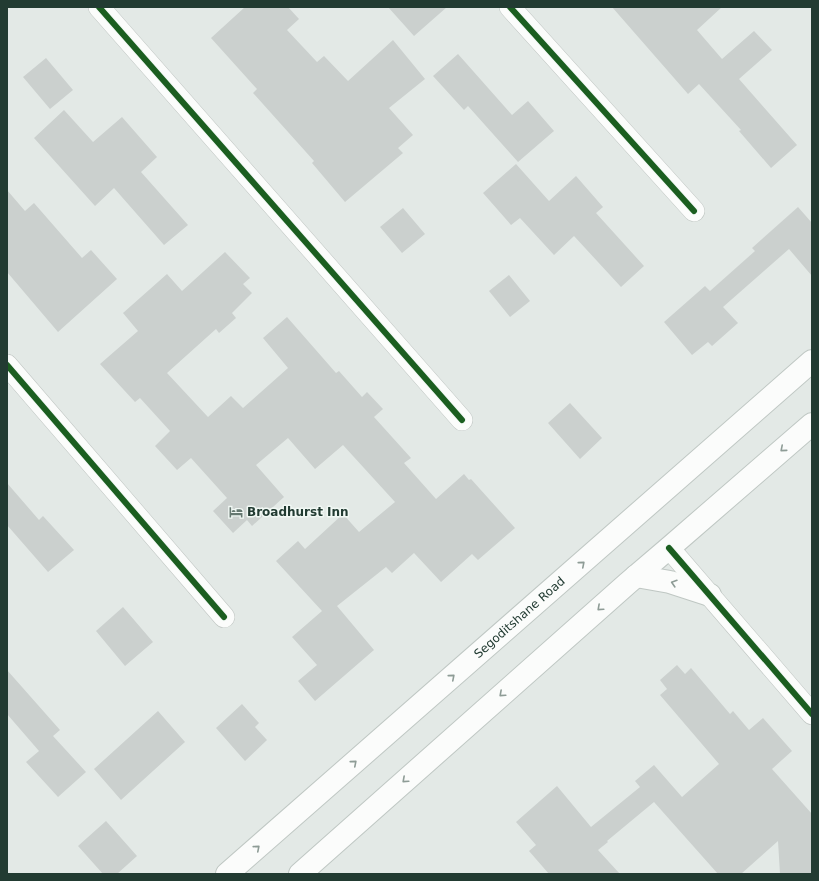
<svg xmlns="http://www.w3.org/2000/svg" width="819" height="881" font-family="'DejaVu Sans',sans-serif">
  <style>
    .building { fill: #cbd0ce }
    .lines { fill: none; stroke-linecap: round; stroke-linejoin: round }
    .minor-casing { stroke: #c0c6c3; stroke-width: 22 }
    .secondary-casing { stroke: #bfc7c3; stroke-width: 24 }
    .minor { stroke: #fbfcfb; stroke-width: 21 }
    .secondary { stroke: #fbfcfb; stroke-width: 22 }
    .cycleway-casing { stroke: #f1f8f4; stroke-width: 8 }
    .cycleway { stroke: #1b5e20; stroke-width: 6 }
    .oneway { stroke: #8e9c96 }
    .labels { text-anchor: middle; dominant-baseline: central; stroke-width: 3; stroke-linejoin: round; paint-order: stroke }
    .poi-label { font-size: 12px; font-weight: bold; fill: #223b32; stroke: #f1f8f4; text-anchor: start }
    .street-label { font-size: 12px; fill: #223b32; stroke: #f1f8f4 }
  </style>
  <rect width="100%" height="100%" fill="#e3e9e6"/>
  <!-- building -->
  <path class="building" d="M245 7H288L299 19 287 30 317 62 324 56 348 81 393 40 425 79 389 108 413 135 398 148 403 153 345 202 312 163 314 161 253 93 257 89 211 38Z
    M388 7H447L414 36Z
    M612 7H722L697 30 722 59 754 31 772 50 739 79 797 145 771 168 739 131 741 130 699 84 688 94Z
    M458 54 512 115 528 101 554 131 518 162 468 106 464 110 433 76Z
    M46 58 73 90 50 109 23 77Z
    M64 110 93 142 122 117 157 157 141 172 188 225 164 245 114 188 95 206 34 138Z
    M516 164 549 201 576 176 603 207 596 213 644 266 621 287 574 236 554 255 520 218 511 225 483 193Z
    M7 190 25 211 34 203 82 258 91 250 117 279 58 332 7 272Z
    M798 207 812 223V276L789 249 723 307 738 323 712 346 708 342 692 355 664 322 705 286 710 291 755 251 752 248Z
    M403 208 425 234 402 253 380 227Z
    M225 252 250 278 243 284 252 293 232 313 236 318 219 333 216 329 167 373 208 417 231 396 243 408 288 368 263 338 287 317 336 373 339 371 362 397 367 392 383 409 374 417 411 458 404 463 436 499 464 474 469 480 471 479 515 528 478 560 472 554 441 582 414 553 392 573 386 567 337 606 374 650 315 701 298 681 317 665 292 637 322 611 276 561 298 541 305 549 343 514 359 532 395 502 343 445 315 469 288 438 256 465 284 497 252 526 247 520 233 533 213 511 227 498 191 458 177 470 155 446 170 431 140 398 135 402 100 364 138 331 123 313 167 274 182 291Z
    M509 275 530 301 510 317 489 291Z
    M570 403 602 438 580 459 548 423Z
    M7 483 39 520 43 516 74 550 48 572 7 525Z
    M123 607 153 642 125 666 96 631Z
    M677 665 685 674 691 668 730 714 733 711 749 730 763 718 792 751 772 769 812 814V874H780L778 841 741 874H718L654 802 607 841 608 842 598 850 620 874H549L529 851 536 845 516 822 557 786 591 827 640 787 635 781 654 765 682 797 719 764 660 695 667 689 660 680Z
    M7 670 60 730 53 736 86 772 58 797 26 762 39 751 7 714Z
    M242 704 259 723 255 727 267 740 245 761 216 728Z
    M158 711 185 742 121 800 94 769Z
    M106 821 137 856 117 874H103L78 846Z"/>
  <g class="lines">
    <!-- minor casing -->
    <g class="minor-casing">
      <path id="minor" d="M99 7 462 420
        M510 7 694 211
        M7 365 224 617
        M669 548 812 714"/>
    </g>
    <!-- secondary casing -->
    <g class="secondary-casing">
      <g id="secondary">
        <path d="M636 576 670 582 710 595"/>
        <path id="s1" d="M227 874 812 361"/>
        <path d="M300 874 628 583 669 548 812 424"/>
      </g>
    </g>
    <!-- minor -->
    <use href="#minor" class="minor"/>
    <!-- secondary -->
    <use href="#secondary" class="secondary"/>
    <!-- cycleway casing -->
    <g class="cycleway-casing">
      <path id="cycleway" d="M99 7 462 420
        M510 7 694 211
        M7 365 224 617
        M669 548 812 714"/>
    </g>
    <!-- cycleway -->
    <use href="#cycleway" class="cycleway"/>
  </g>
  <!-- one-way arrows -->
  <defs><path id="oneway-chevron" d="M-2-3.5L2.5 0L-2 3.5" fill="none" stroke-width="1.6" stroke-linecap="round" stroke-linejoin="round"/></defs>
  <g class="oneway">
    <use href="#oneway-chevron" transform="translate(783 449) rotate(139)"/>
    <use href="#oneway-chevron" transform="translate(582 564) rotate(-41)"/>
    <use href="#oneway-chevron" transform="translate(674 583) rotate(-163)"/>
    <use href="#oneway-chevron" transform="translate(600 608) rotate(138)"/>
    <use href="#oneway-chevron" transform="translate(452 677) rotate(-41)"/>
    <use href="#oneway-chevron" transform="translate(502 694) rotate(138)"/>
    <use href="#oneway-chevron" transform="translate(354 763) rotate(-41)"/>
    <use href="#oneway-chevron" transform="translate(405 780) rotate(138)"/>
    <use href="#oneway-chevron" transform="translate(257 848) rotate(-41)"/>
  </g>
  <!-- icons -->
  <defs>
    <g id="hotel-bare" transform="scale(1.08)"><path d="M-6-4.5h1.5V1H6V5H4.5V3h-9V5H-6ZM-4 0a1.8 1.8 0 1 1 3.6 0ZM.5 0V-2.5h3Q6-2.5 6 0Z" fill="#667871" stroke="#f1f8f4" stroke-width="2.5" paint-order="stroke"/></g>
  </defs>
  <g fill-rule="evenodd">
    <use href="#hotel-bare" x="236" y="512"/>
  </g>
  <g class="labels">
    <!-- poi labels -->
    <g class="poi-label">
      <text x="247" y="512">Broadhurst Inn</text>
    </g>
    <!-- street labels -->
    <g class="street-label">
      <text stroke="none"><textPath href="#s1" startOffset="389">Segoditshane Road</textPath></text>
    </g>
  </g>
  <!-- border -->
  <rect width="819" height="881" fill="none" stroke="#223b32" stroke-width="16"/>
</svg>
